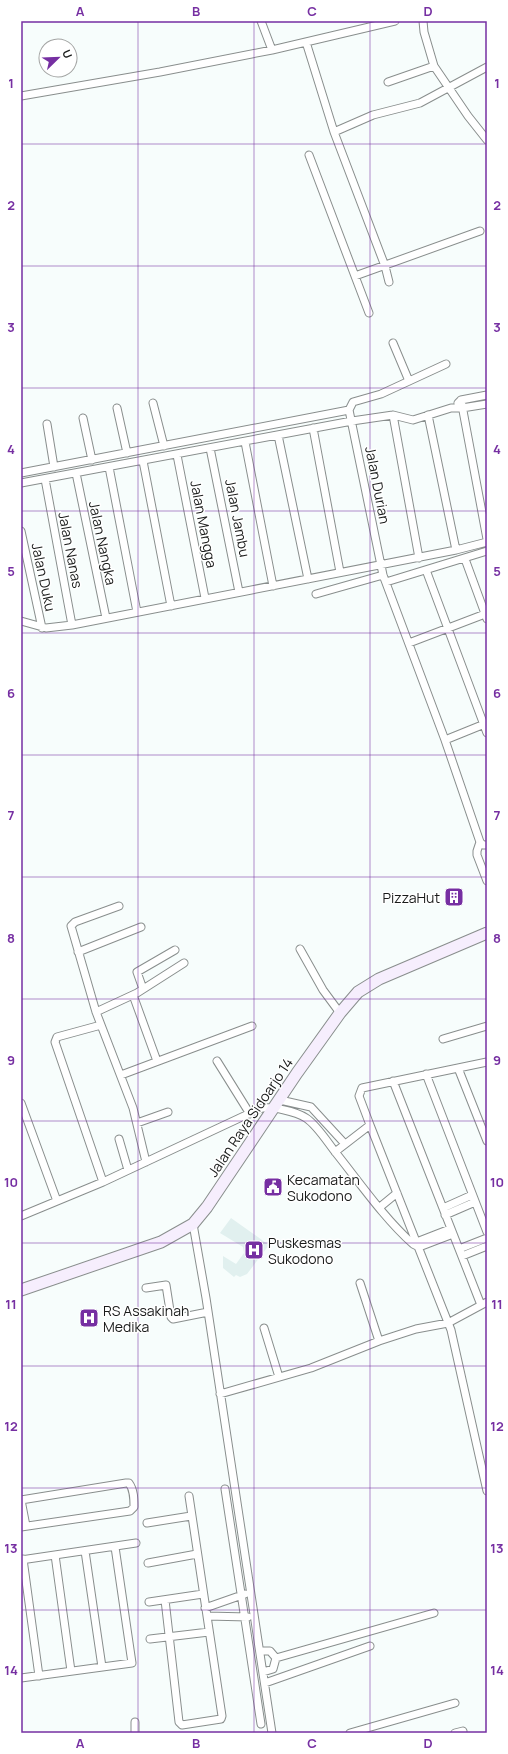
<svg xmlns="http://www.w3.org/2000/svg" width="508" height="1754" font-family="Manrope,sans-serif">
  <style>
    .built { fill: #e1f0ef }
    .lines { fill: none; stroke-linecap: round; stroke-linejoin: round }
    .street-casing { stroke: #898e8d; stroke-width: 9 }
    .secondary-casing { stroke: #898e8d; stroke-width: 13 }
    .street { stroke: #fff; stroke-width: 7 }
    .secondary { stroke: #f6eefd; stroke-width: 11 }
    .grid { fill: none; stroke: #762fa2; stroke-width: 1; stroke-opacity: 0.55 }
    .labels { text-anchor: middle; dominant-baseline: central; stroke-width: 3; stroke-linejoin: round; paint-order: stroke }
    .street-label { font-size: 14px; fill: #191b1a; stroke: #fff }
    .poi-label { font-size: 14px; fill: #191b1a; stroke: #fff; text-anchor: start }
    .neatline { fill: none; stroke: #762fa2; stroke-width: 1.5 }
    .grid-label { font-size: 13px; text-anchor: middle; font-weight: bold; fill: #762fa2 }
  </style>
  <rect width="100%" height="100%" fill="#f7fdfc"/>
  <!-- built -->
  <path class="built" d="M231 1218 269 1245 247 1274 240 1277 236 1275 234 1277 223 1268V1256L236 1264 244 1253 243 1247 220 1233Z"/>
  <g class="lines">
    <!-- street casing -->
    <g class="street-casing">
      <path id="street" d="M261 21 272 50
        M423 21 424 32 434 66 468 116 487 140
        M306 42 334 132 385 266 389 282
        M388 82 434 66
        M21 96 160 72 272 50 395 21
        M334 132 373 115 420 103 487 67
        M309 155 369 313
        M355 276 480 231
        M393 343 409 381
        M446 364 381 394 353 402 349 410 383 575 445 740 480 842 477 851V855L487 881
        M461 400 487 539
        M153 403 164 446
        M458 403 461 400 487 395
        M117 408 127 453
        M393 415 419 558
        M428 415 456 550
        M83 418 92 460
        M47 424 54 467
        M313 428 340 572
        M278 435 308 579
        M245 442 273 586
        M210 448 239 592
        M177 455 205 598
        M143 461 171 606
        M109 467 137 612
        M21 473 349 410
        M76 473 106 618
        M45 479 72 625
        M21 483 352 421 393 415 413 420 451 408H462L487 404
        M21 531 42 628
        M465 559 487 619
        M426 570 487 733
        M386 582 487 551
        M316 594 383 575
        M21 621 46 628 72 625 456 550 487 542
        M409 643 485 614
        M445 740 487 723
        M480 842 483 845H487
        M119 906 75 922 71 926 96 1012 133 1108 146 1162
        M300 949 323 990 340 1013
        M78 952 141 927
        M143 989 137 972 175 950
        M133 995 157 1061
        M96 1012 137 993 184 963
        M101 1025 57 1037 55 1042 103 1182
        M443 1039 487 1026
        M217 1061 250 1114
        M458 1068 487 1141
        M426 1074 487 1232
        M121 1075 252 1026
        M393 1081 481 1305
        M280 1100 311 1107 345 1144
        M21 1103 57 1201
        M137 1123 168 1112
        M370 1125 451 1330 487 1491
        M119 1139 128 1170
        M335 1152 370 1125 359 1096 362 1088 487 1062
        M380 1207 397 1193
        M443 1208 472 1195
        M445 1215 475 1202
        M21 1216 103 1182 259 1109C270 1105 297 1112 306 1118 317 1125 328 1143 336 1153 360 1183 384 1218 413 1244L419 1247 453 1234
        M193 1224 206 1298 272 1733
        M414 1243 450 1229
        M459 1249 487 1238
        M462 1256 487 1246
        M360 1283 379 1341
        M146 1288 166 1285 171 1317 173 1319 208 1312
        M264 1328 279 1377
        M220 1394 311 1368 379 1341 416 1329 448 1323 487 1302
        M225 1489 261 1724
        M21 1500 126 1483H129C134 1490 134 1499 134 1507L130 1511 21 1527
        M21 1500 26 1526
        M147 1523 191 1516
        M85 1551 102 1667
        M55 1555 71 1671
        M23 1559 39 1676
        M21 1560 136 1543
        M148 1563 197 1554
        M165 1600 179 1722 182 1725 221 1719 222 1716 189 1496
        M149 1602 203 1594
        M205 1608 245 1594
        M207 1616 248 1617
        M150 1639 209 1632
        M260 1651H270L276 1658 434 1613
        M263 1672 273 1669 276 1658
        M21 1678 132 1663 115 1547
        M265 1683 370 1646
        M135 1722V1733
        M350 1733 455 1703
        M455 1733 463 1731"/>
    </g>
    <!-- secondary casing -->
    <g class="secondary-casing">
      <path id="secondary" d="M21 1290 161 1242 193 1224 207 1207 297 1073 340 1013 358 992 379 979 487 933"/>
    </g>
    <!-- street -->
    <use href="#street" class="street"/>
    <!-- secondary -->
    <use href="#secondary" class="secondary"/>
  </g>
  <!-- grid -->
  <path class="grid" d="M138 21V1733M254 21V1733M370 21V1733M21 144H487M21 266H487M21 388H487M21 511H487M21 633H487M21 755H487M21 877H487M21 999H487M21 1121H487M21 1243H487M21 1366H487M21 1488H487M21 1610H487"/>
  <!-- icons -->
  <defs>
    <g id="building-square" transform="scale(1)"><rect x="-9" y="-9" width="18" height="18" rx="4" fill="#762fa2" stroke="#fff"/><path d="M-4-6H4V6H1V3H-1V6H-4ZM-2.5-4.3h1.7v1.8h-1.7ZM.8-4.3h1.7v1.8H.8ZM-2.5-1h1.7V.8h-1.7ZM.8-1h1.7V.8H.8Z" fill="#fff"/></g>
    <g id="civic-square" transform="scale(1)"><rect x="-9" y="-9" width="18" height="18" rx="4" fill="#762fa2" stroke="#fff"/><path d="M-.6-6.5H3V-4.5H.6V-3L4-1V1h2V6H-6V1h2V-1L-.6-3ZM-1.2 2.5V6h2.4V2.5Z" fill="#fff"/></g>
    <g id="hospital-square" transform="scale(1)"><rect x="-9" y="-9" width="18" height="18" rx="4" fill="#762fa2" stroke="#fff"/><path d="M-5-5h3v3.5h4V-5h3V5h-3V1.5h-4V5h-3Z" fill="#fff"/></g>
  </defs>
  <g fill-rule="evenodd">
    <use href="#building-square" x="454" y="897"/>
    <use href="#civic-square" x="273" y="1187"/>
    <use href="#hospital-square" x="254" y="1250"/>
    <use href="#hospital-square" x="89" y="1318"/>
  </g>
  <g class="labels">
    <!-- street labels -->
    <g class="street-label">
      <text transform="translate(378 485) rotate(79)">Jalan Durian</text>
      <text transform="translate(238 518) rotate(79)">Jalan Jambu</text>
      <text transform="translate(204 524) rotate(79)">Jalan Mangga</text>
      <text transform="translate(103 543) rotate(78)">Jalan Nangka</text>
      <text transform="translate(71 550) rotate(79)">Jalan Nanas</text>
      <text transform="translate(44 577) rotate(78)">Jalan Duku</text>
      <text transform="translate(250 1117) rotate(-56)">Jalan Raya Sidoarjo 14</text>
    </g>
    <!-- poi labels -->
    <g class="poi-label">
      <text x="440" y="897" text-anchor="end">PizzaHut</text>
      <text x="287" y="1179">Kecamatan<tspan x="287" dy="16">Sukodono</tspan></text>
      <text x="268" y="1242">Puskesmas<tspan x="268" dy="16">Sukodono</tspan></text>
      <text x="103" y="1310">RS Assakinah<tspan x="103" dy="16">Medika</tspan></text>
    </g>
  </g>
  <!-- border -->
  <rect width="508" height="1754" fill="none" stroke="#ffffff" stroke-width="44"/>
  <!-- north arrow -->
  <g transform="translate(58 58) rotate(67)"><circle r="19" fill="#ffffff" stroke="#a3a4a3"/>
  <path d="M0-3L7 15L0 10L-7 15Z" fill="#762fa2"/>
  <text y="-6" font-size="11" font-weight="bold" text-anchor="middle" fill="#191b1a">U</text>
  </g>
  <rect x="22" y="22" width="464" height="1710" class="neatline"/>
  <g class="grid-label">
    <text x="80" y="16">A</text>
    <text x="196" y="16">B</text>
    <text x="312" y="16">C</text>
    <text x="428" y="16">D</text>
    <text x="11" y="88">1</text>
    <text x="497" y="88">1</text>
    <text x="11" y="210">2</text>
    <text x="497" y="210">2</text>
    <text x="11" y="332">3</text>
    <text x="497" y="332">3</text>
    <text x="11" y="454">4</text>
    <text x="497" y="454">4</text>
    <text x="11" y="576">5</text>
    <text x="497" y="576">5</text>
    <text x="11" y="698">6</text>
    <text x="497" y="698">6</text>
    <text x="11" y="820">7</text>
    <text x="497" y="820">7</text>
    <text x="11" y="943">8</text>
    <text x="497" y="943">8</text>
    <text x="11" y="1065">9</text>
    <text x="497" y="1065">9</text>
    <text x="11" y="1187">10</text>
    <text x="497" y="1187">10</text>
    <text x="11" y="1309">11</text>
    <text x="497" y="1309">11</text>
    <text x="11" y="1431">12</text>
    <text x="497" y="1431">12</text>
    <text x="11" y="1553">13</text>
    <text x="497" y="1553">13</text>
    <text x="11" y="1675">14</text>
    <text x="497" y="1675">14</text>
    <text x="80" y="1748">A</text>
    <text x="196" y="1748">B</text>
    <text x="312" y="1748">C</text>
    <text x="428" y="1748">D</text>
  </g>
</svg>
